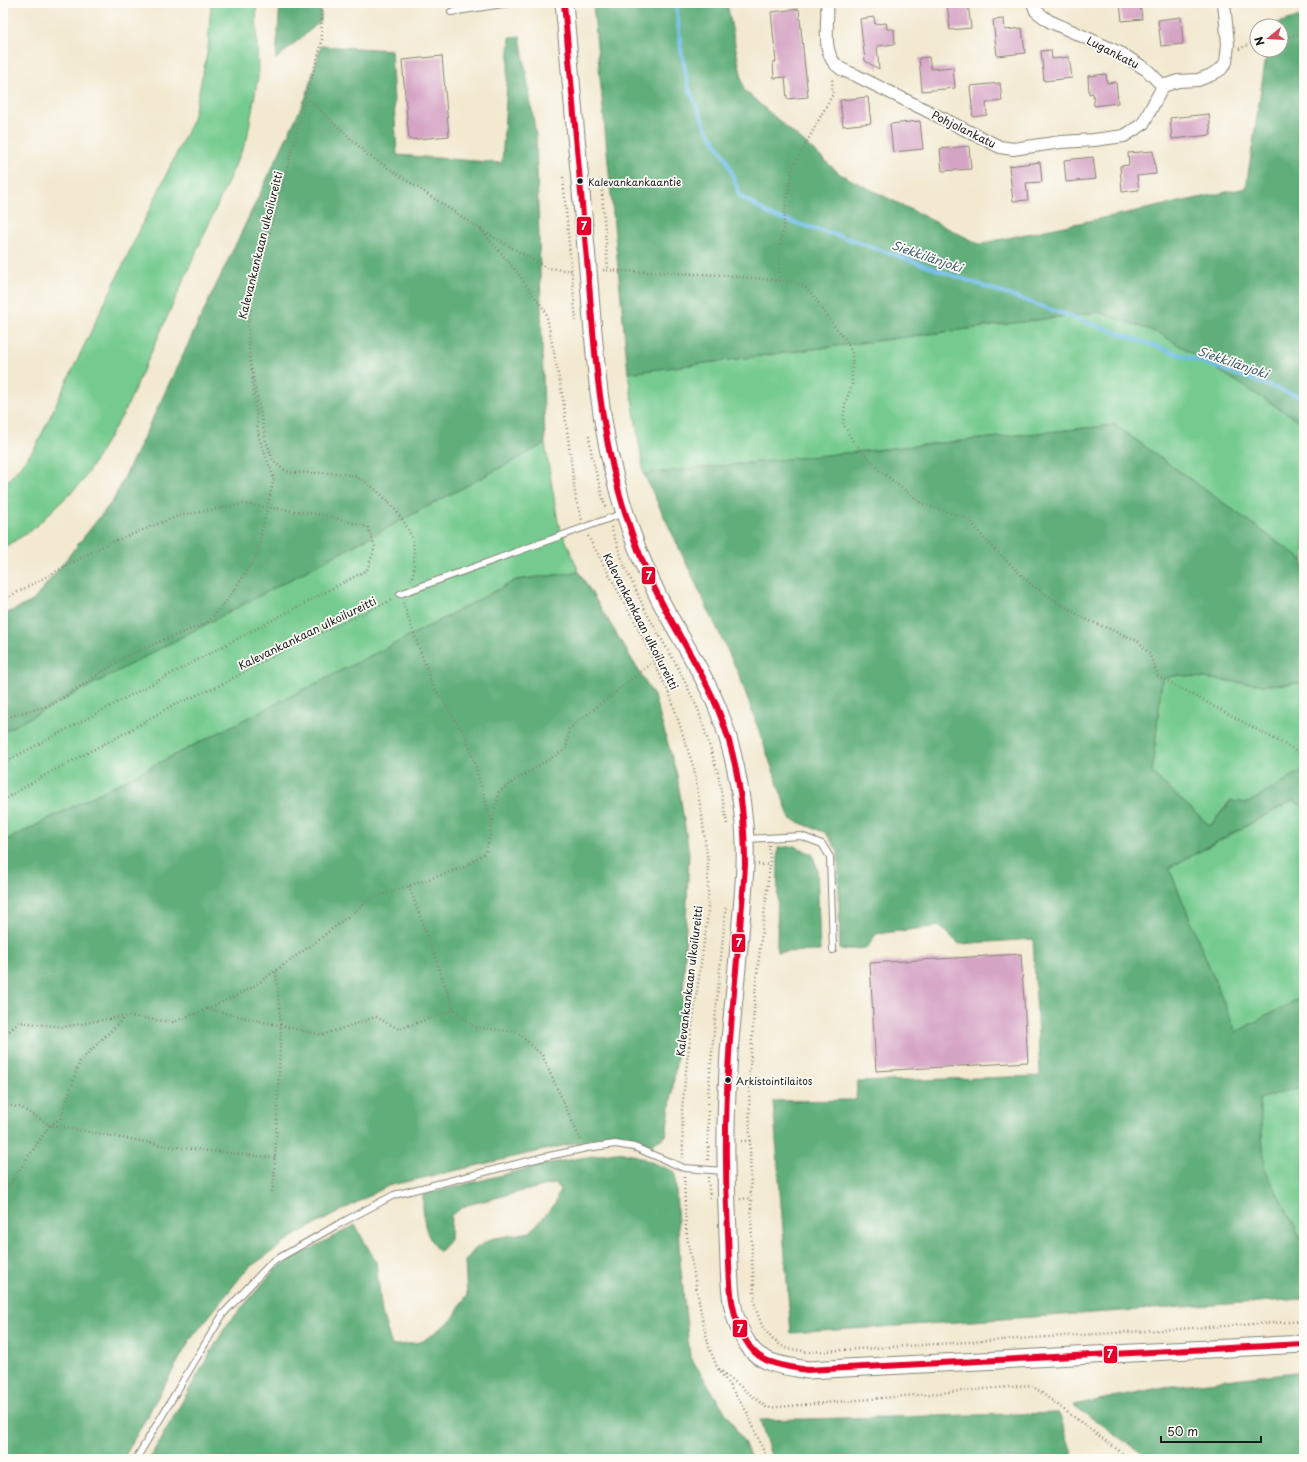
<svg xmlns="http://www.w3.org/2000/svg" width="1307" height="1462" font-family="'Playpen Sans',sans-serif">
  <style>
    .green { fill: #75cb8f; stroke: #487456 }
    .forest { fill: #60af7a; stroke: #3e664b }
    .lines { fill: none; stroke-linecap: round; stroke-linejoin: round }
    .stream { stroke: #70bdea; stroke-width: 4 }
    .building { fill: #d5a4c5 }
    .lane-casing { stroke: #878276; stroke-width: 8 }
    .street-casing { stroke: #878276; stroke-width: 14 }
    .secondary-casing { stroke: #878276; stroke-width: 19 }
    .path { stroke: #878276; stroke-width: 2.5; stroke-dasharray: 1 3; stroke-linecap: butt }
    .lane { stroke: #fff; stroke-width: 6 }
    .street { stroke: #fff; stroke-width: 12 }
    .secondary { stroke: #fff; stroke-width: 17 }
    .bus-1-casing { stroke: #fdfcf7; stroke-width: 9 }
    .bus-1 { stroke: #e4002b; stroke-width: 6 }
    .bus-dot { fill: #1c1c1c; stroke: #fdfcf7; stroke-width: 1.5 }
    .labels { text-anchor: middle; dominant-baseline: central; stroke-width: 3.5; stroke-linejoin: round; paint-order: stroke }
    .bus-label { font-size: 10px; fill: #1c1c1c; stroke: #fdfcf7; text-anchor: start }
    .street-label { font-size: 11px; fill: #1c1c1c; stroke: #fdfcf7 }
    .water-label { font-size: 12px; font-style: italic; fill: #3e5c6e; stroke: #fdfcf7 }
    .line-badge { stroke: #fdfcf7; stroke-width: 1.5 }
    .badge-label { font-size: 11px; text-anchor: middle; font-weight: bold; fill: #fff }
  </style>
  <rect width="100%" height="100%" fill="#fdfcf7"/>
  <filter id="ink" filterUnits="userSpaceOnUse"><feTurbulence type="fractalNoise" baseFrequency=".025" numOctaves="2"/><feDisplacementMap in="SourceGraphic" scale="8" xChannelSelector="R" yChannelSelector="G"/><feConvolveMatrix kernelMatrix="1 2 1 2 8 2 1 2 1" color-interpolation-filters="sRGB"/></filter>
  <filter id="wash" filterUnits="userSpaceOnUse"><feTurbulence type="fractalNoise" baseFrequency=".012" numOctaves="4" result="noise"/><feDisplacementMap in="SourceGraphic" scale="16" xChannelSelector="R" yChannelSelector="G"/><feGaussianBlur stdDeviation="0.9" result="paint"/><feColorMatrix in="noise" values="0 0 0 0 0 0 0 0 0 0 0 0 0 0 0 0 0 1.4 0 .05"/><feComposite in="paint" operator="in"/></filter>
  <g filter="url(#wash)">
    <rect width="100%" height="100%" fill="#f2e9d0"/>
    <!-- green -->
    <path class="green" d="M211 3H256L258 77 247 139 125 411 82 482 32 530 3 548V487L35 448 193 119 208 49Z
      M1099 312 1161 334 1304 424V561L1115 425 644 474 628 373Z
      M545 444 558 522 579 572 516 580 439 621 3 842V732Z
      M1178 675 1264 685 1304 683V769L1248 803 1230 801 1210 826 1152 773 1162 679Z
      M1294 800 1304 808V996L1236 1032 1169 868Z
      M1304 1086V1244L1265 1170 1259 1099Z"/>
    <!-- forest -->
    <path class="forest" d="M280 3H321V21L276 59Z
      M593 3H727L744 90 840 174 979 244 1246 188 1267 50H1281V26H1271V25L1304 15V424L1161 334 1099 312 628 373Z
      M520 36 536 135 545 444 3 732V615L33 601 114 499 306 97 321 46 391 50 397 155 502 163 510 37Z
      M1115 425 1304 561V683L1264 685 1178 675 1162 679 1152 773 1210 826 1231 801 1248 803 1304 769V808L1293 800 1169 868 1236 1032 1304 996V1086L1259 1099 1265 1170 1304 1244V1299L791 1333 773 1101 856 1100 857 1082 1040 1076 1033 939 959 944 940 926 876 934 867 948 840 950 838 852 826 833 790 819 740 677 644 474Z
      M579 572 654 696 677 775 689 853 682 1022 666 1136 651 1145 614 1134 388 1186 299 1233 247 1269 190 1340 123 1459H3V842L439 621 516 580Z
      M795 846 812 854 817 868 820 951 777 952 778 848Z
      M615 1152 632 1154 675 1172 680 1261 690 1356 744 1442 751 1459H149L226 1326 277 1267 355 1225 376 1262 382 1313 392 1346 415 1343 423 1341 452 1320 467 1295 465 1261 475 1249 490 1239 530 1232 555 1204 560 1189 556 1183 467 1205 451 1215 450 1240 439 1252C423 1233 423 1218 423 1195L546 1164Z
      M1304 1371V1459H1150L1073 1405 1164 1387Z
      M1059 1413 1074 1459H772L760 1420Z"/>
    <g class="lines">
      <!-- stream -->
      <path class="stream" d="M676 3 681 49 689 89 706 128 726 158 740 196 772 216 843 237 1304 398"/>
    </g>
    <g id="blocks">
      <!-- building -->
      <path class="building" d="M947 3H968L971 28 950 30Z
        M1120 3H1140L1142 19 1122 21Z
        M799 9 808 97 787 99 785 77 774 78 773 62H776L771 12Z
        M874 17 875 24 886 23 887 29H894L895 44 877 46 879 69 865 61 860 19Z
        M1181 17 1183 44 1161 46 1158 20Z
        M1004 19 1005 30 1022 28 1025 53 997 56 993 20Z
        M1051 50 1052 59 1069 57 1072 78 1044 81 1041 51Z
        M442 56 449 136 409 140 402 60Z
        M929 57 931 69 953 67 955 88 922 91 919 58Z
        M1106 74 1107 83 1116 82 1118 103 1094 106 1093 93 1089 94 1088 76Z
        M1000 83 1002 101 986 103 987 115 973 117 970 86Z
        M868 97 871 123 843 126 840 100Z
        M1209 114 1211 135 1172 139 1170 118Z
        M920 121 923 149 893 152 890 124Z
        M969 146 971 169 942 171 940 149Z
        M1153 151 1156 174 1137 176 1139 190 1122 192 1120 166 1129 165 1128 153Z
        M1093 157 1096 179 1066 182 1064 160Z
        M1040 162 1042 182 1026 183 1028 200 1013 201 1009 166Z
        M1021 954 1028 1062 876 1071 870 963Z"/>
    </g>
  </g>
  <g filter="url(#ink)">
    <use href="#blocks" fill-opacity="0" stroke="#878276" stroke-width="1"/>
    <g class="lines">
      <!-- lane casing -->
      <g class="lane-casing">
        <path id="lane" d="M451 12 509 3
          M400 594 624 513
          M746 839 801 836 822 844 830 857 833 950
          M136 1459 223 1314 272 1262 337 1225 394 1195 544 1157 587 1148 615 1144 634 1147 684 1168 724 1171"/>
      </g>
      <!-- street casing -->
      <g class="street-casing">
        <path id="street" d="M827 3C829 23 820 55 840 68 845 72 852 73 857 76L1000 147 1013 149 1061 142 1094 140 1124 136 1143 124 1163 86
          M1033 3 1036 11 1049 21 1122 54 1147 70 1163 86 1178 81 1198 80 1211 75 1221 69 1226 62 1228 44 1224 3"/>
      </g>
      <!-- secondary casing -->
      <g class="secondary-casing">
        <path id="secondary" d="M564 3C572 92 580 181 588 270 594 340 597 410 615 478 625 518 639 557 657 594 676 632 702 669 718 709 736 754 747 817 745 865 742 928 734 991 729 1053 725 1113 725 1174 728 1234 730 1272 726 1313 749 1346 762 1365 787 1366 807 1370L1304 1344"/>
      </g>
      <!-- path -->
      <path class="path" d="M321 3 322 42 306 97 254 290 248 325 250 361 266 441 273 460 280 467 289 472C309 474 330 471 350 475 374 481 408 519 413 542 415 553 414 565 413 576L411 580
        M1281 37 1304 34
        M1239 49 1257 41
        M306 97 367 154 480 229 547 268 574 271
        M563 177 576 321
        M601 179 608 269
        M480 229 513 267 546 312 563 399 576 500 582 520
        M603 270 721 275 794 282 805 287 815 298 832 323 846 340 852 353V384L845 404 843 424 853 441 880 471 923 504 969 519 987 542 1033 586 1083 618 1138 641 1150 655 1158 676 1304 755
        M779 281 780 244 784 228V213L793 167 833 94 832 78
        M589 436 592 457 606 510
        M611 527 624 565 646 612 677 666 698 709 718 773 727 824
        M588 536 636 624 671 698 694 769 702 817 708 863V914L687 1061 682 1110 683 1158
        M3 600 107 544 178 516 243 504 324 515 368 527 375 547 367 570 3 763
        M403 603 432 684 467 738 492 823
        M3 719 24 712 52 705 122 659 156 643 207 623 228 599 256 557 274 478 259 438 252 378
        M3 800 47 774 125 733 173 705 217 687 280 652 394 599
        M769 845 770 865 756 982 749 1081 752 1260 755 1306 762 1326 772 1339 785 1348 809 1352 1304 1321
        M758 864 770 865
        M409 886 454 1010
        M207 1009 250 989 317 941 370 899 465 867 486 852 499 792 517 779 566 749 569 729 654 661
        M3 1035H5L19 1022 64 1027 125 1016
        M3 1105 20 1107 50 1125 60 1119 80 1061 126 1016 173 1022 207 1009 322 1035 376 1017 399 1029 454 1010 474 1027 517 1032 542 1055 581 1141
        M741 1141H750
        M708 1160V1094L726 906
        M684 1177 686 1231 702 1318 709 1347 717 1367 747 1412 767 1459
        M708 1177 710 1200
        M3 1192 9 1185 50 1125 174 1147 275 1158
        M272 1192 274 1181 281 1026 276 971
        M740 1199 751 1198
        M719 1369 767 1408 1031 1385 1130 1459"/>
      <!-- lane -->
      <use href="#lane" class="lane"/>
      <!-- street -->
      <use href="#street" class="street"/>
      <!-- secondary -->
      <use href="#secondary" class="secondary"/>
      <!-- bus-1 casing -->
      <g class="bus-1-casing">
        <path id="bus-1" d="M564 3C572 92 580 181 588 271 594 345 599 420 619 492 630 532 645 572 665 609 682 641 703 673 717 707 738 757 745 812 745 865 741 928 733 991 729 1055 725 1114 725 1174 728 1233 730 1270 726 1315 750 1347 763 1365 787 1366 807 1370L1304 1344"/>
      </g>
      <!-- bus-1 -->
      <use href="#bus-1" class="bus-1"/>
    </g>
  </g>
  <!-- markers -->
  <g class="bus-dot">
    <circle cx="580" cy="181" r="3.5"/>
    <circle cx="728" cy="1080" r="3.5"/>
  </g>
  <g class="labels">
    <!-- bus labels -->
    <g class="bus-label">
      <text x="588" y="181">Kalevankankaantie</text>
      <text x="736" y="1080">Arkistointilaitos</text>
    </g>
    <!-- street labels -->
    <g class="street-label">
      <text transform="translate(1113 52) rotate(27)">Lugankatu</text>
      <text transform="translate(964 129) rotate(26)">Pohjolankatu</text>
      <text transform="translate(260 245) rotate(-76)">Kalevankankaan ulkoilureitti</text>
      <text transform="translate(641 621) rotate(63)">Kalevankankaan ulkoilureitti</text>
      <text transform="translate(307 633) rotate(-26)">Kalevankankaan ulkoilureitti</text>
      <text transform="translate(689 981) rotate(-83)">Kalevankankaan ulkoilureitti</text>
    </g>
    <!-- water labels -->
    <g class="water-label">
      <text transform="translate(927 256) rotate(19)">Siekkilänjoki</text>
      <text transform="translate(1233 362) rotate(19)">Siekkilänjoki</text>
    </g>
  </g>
  <g class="line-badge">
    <rect x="576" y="216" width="16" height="20" rx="4" fill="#e4002b"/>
    <rect x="641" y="566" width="15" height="19" rx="4" fill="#e4002b"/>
    <rect x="731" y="933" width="15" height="20" rx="4" fill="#e4002b"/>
    <rect x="732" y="1319" width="16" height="19" rx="4" fill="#e4002b"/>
    <rect x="1103" y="1345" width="15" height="19" rx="4" fill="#e4002b"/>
  </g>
  <g class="badge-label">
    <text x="584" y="230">7</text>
    <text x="649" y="580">7</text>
    <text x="739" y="947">7</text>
    <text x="740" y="1333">7</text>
    <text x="1110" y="1358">7</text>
  </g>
  <!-- margin -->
  <rect width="1307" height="1462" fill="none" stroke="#fdfcf7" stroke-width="16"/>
  <!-- north arrow -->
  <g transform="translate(1269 38) rotate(252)"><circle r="19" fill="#fdfcf7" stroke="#a3a29f"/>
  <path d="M0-3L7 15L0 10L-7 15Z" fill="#d1495b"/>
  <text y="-6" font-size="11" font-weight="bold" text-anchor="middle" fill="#1c1c1c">N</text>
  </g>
  <!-- scale -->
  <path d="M1161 1436v6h100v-6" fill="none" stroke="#1c1c1c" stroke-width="2"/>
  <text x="1167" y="1436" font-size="12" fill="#1c1c1c" stroke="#fdfcf7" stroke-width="3" paint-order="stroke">50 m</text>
</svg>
